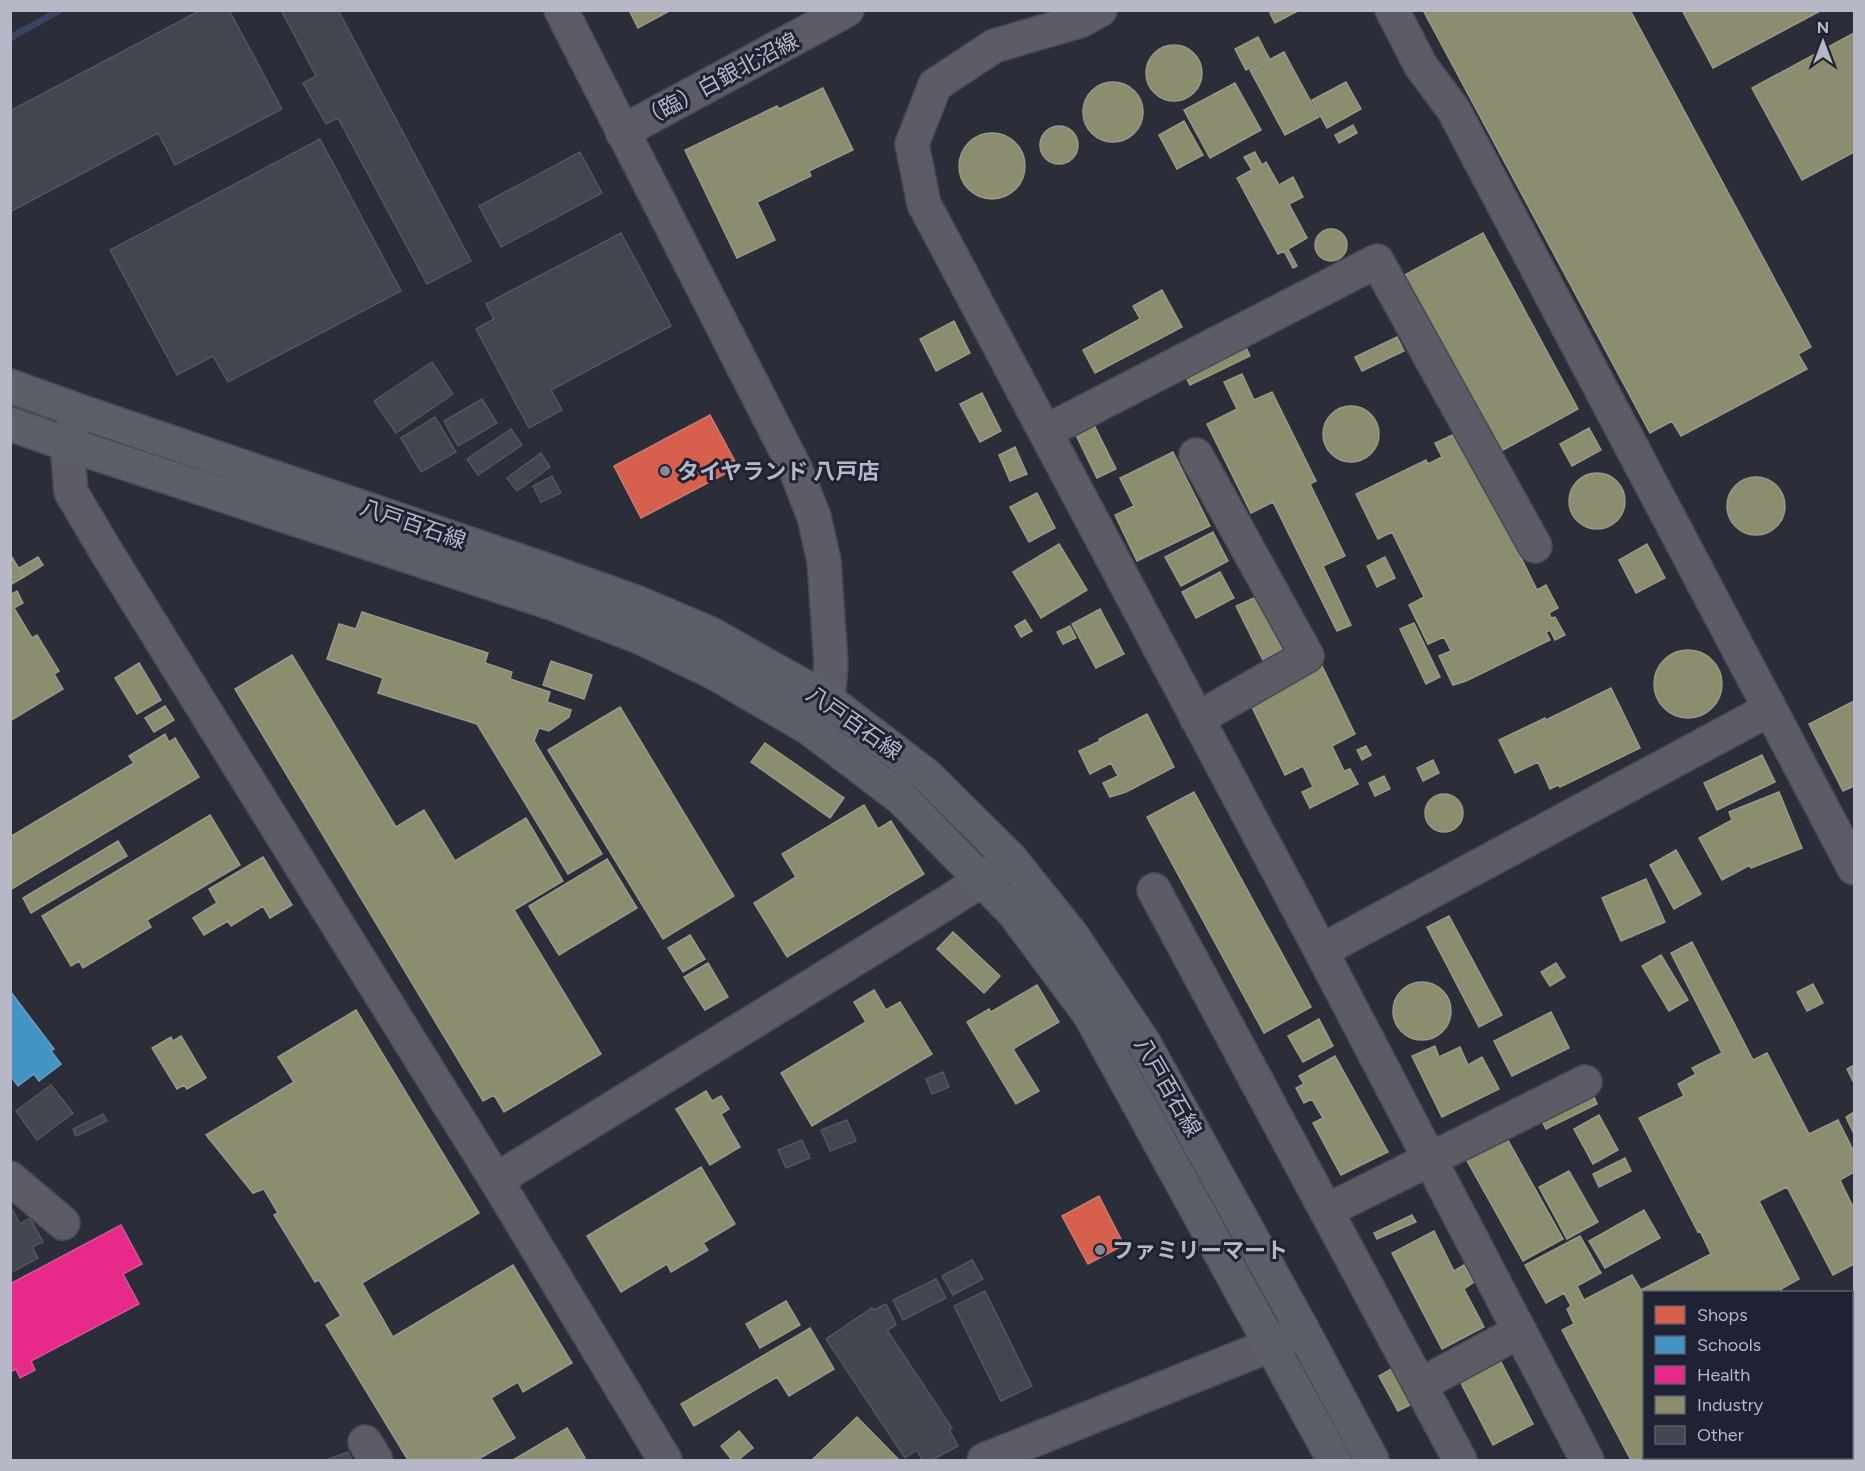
<svg xmlns="http://www.w3.org/2000/svg" width="1865" height="1471" font-family="Figtree,'Noto Sans JP',sans-serif">
  <style>
    .shops { fill: #d6604d; stroke: #cc7a72; stroke-width: 1.5 }
    .schools { fill: #4393c3; stroke: #669ec4; stroke-width: 1.5 }
    .health { fill: #e7298a; stroke: #d8549d; stroke-width: 1.5 }
    .industry { fill: #8c8c6e; stroke: #999989; stroke-width: 1.5 }
    .lines { fill: none; stroke-linecap: round; stroke-linejoin: round }
    .stream { stroke: #3a4261; stroke-width: 7 }
    .building { fill: #44464f; stroke: #53555f; stroke-width: 1.5 }
    .minor-casing { stroke: #474951; stroke-width: 36 }
    .major-casing { stroke: #494b55; stroke-width: 36 }
    .minor { stroke: #5b5c66; stroke-width: 33 }
    .major { stroke: #5d5f68; stroke-width: 33 }
    .poi-dot { fill: #858896; stroke: #1f2232; stroke-width: 2 }
    .labels { text-anchor: middle; dominant-baseline: central; stroke-width: 6; stroke-linejoin: round; paint-order: stroke }
    .street-label { font-size: 22px; fill: #b6b8c8; stroke: #1f2232 }
    .poi-label { font-size: 22px; font-weight: bold; fill: #b6b8c8; stroke: #1f2232; text-anchor: start }
  </style>
  <rect width="100%" height="100%" fill="#2b2e38"/>
  <!-- shops -->
  <path class="shops" d="M710 415 738 467 641 518 614 466Z
    M1099 1196 1124 1245 1088 1264 1062 1216Z"/>
  <!-- schools -->
  <path class="schools" d="M10 991 54 1049 51 1051 61 1064 39 1081 34 1074 18 1086 13 1079 10 1081Z"/>
  <!-- health -->
  <path class="health" d="M121 1225 142 1264 123 1274 139 1304 31 1361 35 1370 20 1378 16 1369 10 1372V1284Z"/>
  <!-- industry -->
  <path class="industry" d="M629 10H671L638 28Z
    M1275 10H1295L1296 12 1275 23 1270 13Z
    M1423 10H1630L1811 347 1798 354 1807 369 1681 436 1672 421 1650 433Z
    M1682 10H1822L1713 68Z
    M1854 33V152L1802 180 1752 88Z
    M1258 37 1269 58 1246 70 1235 49Z
    M1146 73a28 28 0 1 1 56 0a28 28 0 1 1-56 0Z
    M1284 52 1319 117 1285 135 1250 70Z
    M1083 112a30 30 0 1 1 60 0a30 30 0 1 1-60 0Z
    M1346 82 1361 109 1327 128 1312 100Z
    M1235 83 1261 130 1210 158 1184 110Z
    M823 88 853 150 809 171 811 176 757 202 775 240 737 258 685 150 777 106 779 109Z
    M1184 121 1203 155 1177 169 1159 135Z
    M1353 125 1357 133 1339 143 1335 135Z
    M1040 145a19 19 0 1 1 38 0a19 19 0 1 1-38 0Z
    M959 166a33 33 0 1 1 66 0a33 33 0 1 1-66 0Z
    M1255 152 1262 165 1266 162 1279 185 1293 177 1303 197 1289 204 1307 238 1288 249 1297 266 1293 268 1284 251 1278 254 1237 178 1252 170 1244 157Z
    M1315 245a16 16 0 1 1 32 0a16 16 0 1 1-32 0Z
    M1483 233 1578 409 1494 455 1399 278Z
    M1162 290 1182 327 1095 373 1083 350 1140 319 1133 306Z
    M954 321 970 353 936 371 920 339Z
    M1397 337 1404 351 1362 371 1355 357Z
    M1242 339 1250 356 1190 385 1182 369Z
    M1242 374 1254 400 1272 392 1316 481 1310 484 1345 556 1323 566 1351 625 1337 631 1273 502 1251 513 1207 424 1237 409 1224 382Z
    M982 393 1001 431 980 442 960 404Z
    M1323 434a28 28 0 1 1 56 0a28 28 0 1 1-56 0Z
    M1094 425 1116 469 1097 478 1076 435Z
    M1589 428 1601 450 1572 466 1560 444Z
    M1459 432 1537 590 1546 585 1558 608 1549 613 1551 618 1555 617 1565 635 1555 640 1550 630 1546 632 1550 640 1466 681 1453 685 1439 656 1451 651 1444 637 1428 644 1409 605 1424 597 1392 532 1378 539 1356 494 1426 460 1428 464 1442 457 1435 443Z
    M1015 447 1027 474 1010 481 999 455Z
    M1173 452 1210 526 1137 561 1115 515 1134 506 1120 478Z
    M1569 501a28 28 0 1 1 56 0a28 28 0 1 1-56 0Z
    M1727 506a29 29 0 1 1 58 0a29 29 0 1 1-58 0Z
    M1037 493 1055 528 1029 542 1010 507Z
    M1213 532 1228 561 1181 586 1165 557Z
    M1059 544 1087 590 1041 618 1013 572Z
    M1647 544 1665 578 1636 593 1619 560Z
    M10 554 24 577 10 585Z
    M38 557 43 565 24 577 19 568Z
    M1385 557 1395 578 1377 587 1367 566Z
    M1220 572 1234 598 1196 618 1182 592Z
    M17 591 23 603 14 608 32 638 37 635 59 671 54 674 63 689 10 721V595Z
    M1256 597 1284 652 1264 662 1236 606Z
    M1100 609 1124 654 1096 668 1072 624Z
    M362 612 488 653 485 663 512 672 510 679 550 692 547 702 571 710 569 717 549 731 539 728 534 741 602 854 568 874 477 724 378 693 383 678 327 659 339 624 356 629Z
    M1025 620 1032 631 1021 637 1015 626Z
    M1414 623 1440 677 1426 684 1400 629Z
    M1070 626 1076 638 1063 644 1057 632Z
    M1654 684a34 34 0 1 1 68 0a34 34 0 1 1-68 0Z
    M292 655 396 827 424 810 455 861 526 818 563 881 514 910 601 1054 504 1112 494 1095 483 1101 235 689Z
    M551 661 592 675 584 699 543 685Z
    M139 663 161 700 137 714 115 678Z
    M1321 664 1355 734 1332 746 1344 771 1350 769 1358 784 1310 808 1302 792 1313 787 1303 766 1285 775 1251 705Z
    M1611 688 1640 748 1560 787 1558 785 1550 789 1538 762 1515 773 1499 740 1545 718 1546 720Z
    M1854 701V786L1843 791 1809 724Z
    M165 706 174 720 154 732 145 718Z
    M620 707 734 896 663 939 548 750Z
    M1147 714 1174 767 1126 792 1110 797 1103 783 1118 776 1111 763 1090 774 1079 751 1100 741 1099 739Z
    M165 734 169 742 175 738 199 777 10 890V837L134 763 129 756Z
    M765 743 844 798 830 818 751 762Z
    M1366 746 1371 755 1362 760 1357 750Z
    M1762 755 1775 782 1717 810 1704 783Z
    M1433 760 1439 773 1423 781 1417 768Z
    M1384 776 1390 789 1375 796 1369 783Z
    M1194 792 1311 1007 1264 1033 1147 817Z
    M1779 792 1802 848 1751 868 1750 865 1722 880 1699 838 1732 820 1729 812Z
    M1425 813a19 19 0 1 1 38 0a19 19 0 1 1-38 0Z
    M864 805 878 829 891 821 924 874 787 957 754 903 796 877 782 854Z
    M210 815 240 865 147 920 151 927 83 968 79 961 71 966 42 916Z
    M118 841 127 856 31 913 23 898Z
    M1676 850 1701 894 1674 909 1650 865Z
    M263 857 292 905 270 918 263 906 231 926 228 921 204 935 193 918 217 903 209 889Z
    M607 859 637 908 559 955 529 906Z
    M1646 879 1665 922 1621 941 1602 898Z
    M1449 916 1502 1015 1479 1027 1427 927Z
    M953 932 1000 976 984 993 937 949Z
    M690 935 705 959 683 972 668 948Z
    M1692 942 1753 1060 1767 1053 1809 1134 1838 1120 1854 1152V1172L1840 1180 1854 1209V1264L1833 1275 1787 1187 1759 1201 1799 1279 1781 1289 1783 1292H1644V1458H1717L1719 1460H1631L1562 1330 1574 1324 1567 1309 1571 1306 1564 1293 1546 1303 1525 1265 1580 1236 1601 1273 1577 1286 1584 1300 1632 1275 1641 1290 1711 1254 1700 1231 1698 1232 1639 1118 1684 1096 1678 1084 1696 1074 1692 1068 1722 1053 1671 953Z
    M1661 955 1688 1000 1669 1011 1642 966Z
    M708 963 728 997 705 1010 684 977Z
    M1556 963 1565 977 1550 986 1541 972Z
    M1393 1011a29 29 0 1 1 58 0a29 29 0 1 1-58 0Z
    M1813 984 1823 1003 1807 1011 1797 992Z
    M1037 985 1059 1022 1013 1049 1039 1091 1016 1104 967 1022 989 1009 991 1012Z
    M874 990 886 1010 900 1002 932 1054 812 1126 781 1073 866 1022 854 1002Z
    M356 1010 479 1213 362 1283 393 1337 513 1265 572 1363 523 1392 518 1382 491 1398 515 1438 477 1460H408L326 1325 341 1316 319 1280 315 1282 274 1215 278 1213 264 1189 253 1193 206 1135 294 1082 278 1057Z
    M1551 1012 1569 1048 1512 1076 1494 1041Z
    M1319 1019 1333 1046 1303 1062 1288 1036Z
    M181 1036 206 1078 187 1089 184 1085 177 1089 152 1048 171 1037 173 1041Z
    M1435 1046 1439 1057 1460 1047 1468 1065 1482 1057 1499 1089 1442 1117 1412 1056Z
    M1335 1056 1388 1152 1341 1175 1313 1123 1323 1118 1312 1099 1304 1103 1296 1088 1304 1084 1299 1076Z
    M1854 1065V1083L1847 1069Z
    M1591 1090 1597 1104 1546 1129 1539 1115Z
    M706 1091 712 1101 721 1096 729 1109 721 1114 740 1147 710 1165 676 1109Z
    M1854 1112V1134L1846 1117Z
    M1599 1115 1618 1150 1593 1164 1574 1129Z
    M1505 1135 1563 1239 1523 1261 1465 1157Z
    M1625 1158 1631 1171 1599 1187 1593 1174Z
    M701 1167 735 1224 703 1243 708 1250 671 1272 667 1264 621 1292 587 1236Z
    M1569 1171 1598 1222 1567 1239 1539 1187Z
    M1644 1210 1660 1238 1605 1268 1589 1241Z
    M1412 1215 1416 1222 1377 1239 1374 1233Z
    M1434 1231 1454 1271 1464 1265 1474 1282 1464 1289 1484 1327 1442 1349 1392 1253Z
    M786 1301 800 1325 760 1348 746 1324Z
    M810 1328 834 1369 789 1396 777 1377 694 1426 681 1404Z
    M1499 1358 1533 1424 1493 1445 1459 1379Z
    M1393 1368 1412 1404 1398 1411 1379 1376Z
    M857 1417 899 1460H812Z
    M567 1428 585 1458 580 1460H513Z
    M739 1431 753 1448 738 1460H732L721 1446Z"/>
  <g class="lines">
    <!-- stream -->
    <path class="stream" d="M10 38 60 10"/>
  </g>
  <!-- building -->
  <path class="building" d="M201 10H229L282 109 175 165 158 133 10 212V111Z
    M281 10H338L471 261 427 284 338 118 326 124 303 83 316 76Z
    M320 139 401 291 228 382 213 356 177 375 110 250Z
    M580 152 602 193 501 247 479 206Z
    M621 233 671 326 551 390 562 410 529 428 476 329 494 319 486 304Z
    M432 362 453 394 396 433 374 401Z
    M482 399 497 423 458 446 444 421Z
    M435 417 456 452 421 472 401 438Z
    M511 429 522 445 478 475 467 459Z
    M541 453 550 467 517 491 507 478Z
    M552 476 561 493 541 502 533 486Z
    M943 1072 949 1087 932 1094 926 1079Z
    M51 1085 73 1113 37 1140 16 1111Z
    M103 1114 107 1121 76 1136 73 1129Z
    M847 1120 856 1141 830 1151 821 1130Z
    M802 1140 810 1158 786 1168 778 1150Z
    M13 1210 20 1224 30 1218 43 1242 32 1247 38 1258 10 1273V1211Z
    M972 1260 983 1279 953 1295 942 1276Z
    M936 1279 946 1298 903 1320 893 1300Z
    M985 1291 1032 1386 1001 1401 954 1306Z
    M886 1304 896 1325 887 1330 952 1428 949 1429 958 1446 932 1460H922L917 1450 905 1458 826 1339 872 1308 874 1310Z
    M348 1452 352 1460H326Z"/>
  <g class="lines">
    <!-- minor casing -->
    <g class="minor-casing">
      <path id="minor" d="M561 10 795 468 814 517 824 561 831 664 828 700 813 722
        M1100 10 1080 21 994 46 935 85 912 144 924 204 1321 951 1587 1460
        M1392 10 1421 66 1453 109 1854 868
        M622 132 847 10
        M79 411 67 444 71 492 104 548 496 1180 665 1460
        M1045 432 1377 261 1535 546
        M1196 455 1307 656 1197 719
        M1154 890 1460 1460
        M1321 951 1770 709
        M10 1178 63 1223
        M496 1180 946 903 982 880 1010 858
        M1326 1211 1585 1082
        M1420 1385 1520 1331
        M365 1442 376 1460
        M1852 1443 1854 1449
        M984 1460 1271 1345 1302 1329
        M1774 1460 1780 1458"/>
    </g>
    <!-- major casing -->
    <g class="major-casing">
      <path id="major" d="M10 386 79 411 552 572 638 603 709 633 828 700 926 775 1010 858 1071 934 1144 1043 1302 1329 1372 1460
        M10 424 67 444 554 604 642 638 713 672 809 728 901 798 1014 913 1090 1015 1334 1460"/>
    </g>
    <!-- minor -->
    <use href="#minor" class="minor"/>
    <!-- major -->
    <use href="#major" class="major"/>
  </g>
  <!-- markers -->
  <g class="poi-dot">
    <circle cx="665" cy="471" r="6"/>
    <circle cx="1100" cy="1250" r="6"/>
  </g>
  <g class="labels">
    <!-- street labels -->
    <g class="street-label">
      <text transform="translate(719 80) rotate(-28)">（臨）白銀北沼線</text>
      <text transform="translate(413 524) rotate(19)">八戸百石線</text>
      <text transform="translate(854 723) rotate(35)">八戸百石線</text>
      <text transform="translate(1168 1087) rotate(60)">八戸百石線</text>
    </g>
    <!-- poi labels -->
    <g class="poi-label">
      <text x="677" y="471">タイヤランド 八戸店</text>
      <text x="1112" y="1250">ファミリーマート</text>
    </g>
  </g>
  <!-- border -->
  <rect width="1865" height="1471" fill="none" stroke="#b6b8c8" stroke-width="24"/>
  <!-- legend -->
  <rect x="1643" y="1291" width="210" height="168" fill="#1f2232" stroke="#5b5e6e" stroke-width="1.5"/>
  <rect x="1655" y="1306" width="30" height="18" fill="#d6604d" stroke="#5b5e6e" stroke-width="1.5"/>
  <text x="1697" y="1321" font-size="18" fill="#b6b8c8">Shops</text>
  <rect x="1655" y="1336" width="30" height="18" fill="#4393c3" stroke="#5b5e6e" stroke-width="1.5"/>
  <text x="1697" y="1351" font-size="18" fill="#b6b8c8">Schools</text>
  <rect x="1655" y="1366" width="30" height="18" fill="#e7298a" stroke="#5b5e6e" stroke-width="1.5"/>
  <text x="1697" y="1381" font-size="18" fill="#b6b8c8">Health</text>
  <rect x="1655" y="1396" width="30" height="18" fill="#8c8c6e" stroke="#5b5e6e" stroke-width="1.5"/>
  <text x="1697" y="1411" font-size="18" fill="#b6b8c8">Industry</text>
  <rect x="1655" y="1426" width="30" height="18" fill="#44464f" stroke="#5b5e6e" stroke-width="1.5"/>
  <text x="1697" y="1441" font-size="18" fill="#b6b8c8">Other</text>
  <!-- north arrow -->
  <g transform="translate(1823 42)" stroke="#1f2232" stroke-width="4.5" paint-order="stroke">
  <path d="M0-4.5L10 22L0 15L-10 22Z" fill="#b6b8c8"/>
  <text y="-9" font-size="16" font-weight="bold" text-anchor="middle" fill="#b6b8c8">N</text>
  </g>
</svg>
